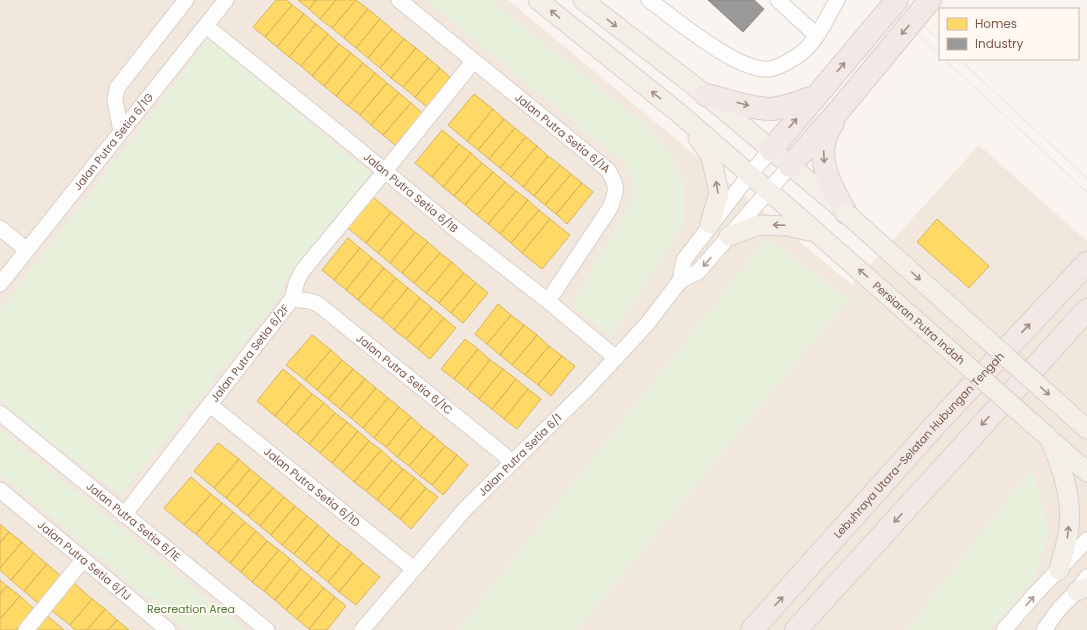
<svg xmlns="http://www.w3.org/2000/svg" width="1087" height="630" font-family="Poppins,sans-serif">
  <style>
    .residential { fill: #f2e7dd }
    .green { fill: #e7f0da }
    .homes { fill: #ffd966; stroke: #d7b35e }
    .industry { fill: #999; stroke: #908682 }
    .lines { fill: none; stroke-linecap: round; stroke-linejoin: round }
    .minor-casing { stroke: #d7d0ca; stroke-width: 17 }
    .major-casing { stroke: #dad0cb; stroke-width: 21 }
    .highway-casing { stroke: #dad0cb; stroke-width: 24 }
    .minor { stroke: #fefdfd; stroke-width: 15 }
    .major { stroke: #f3eee7; stroke-width: 19 }
    .highway { stroke: #f2e9e6; stroke-width: 22 }
    .tram { stroke: #e6e3e6; stroke-width: 1 }
    .major-bridge-casing { stroke: #dad0cb; stroke-width: 21; stroke-linecap: butt }
    .major-bridge { stroke: #f3eee7; stroke-width: 19 }
    .oneway { stroke: #a48e82 }
    .oneway2 { stroke: #a48c82 }
    .oneway3 { stroke: #af9b93 }
    .labels { text-anchor: middle; dominant-baseline: central; stroke-width: 4; stroke-linejoin: round; paint-order: stroke }
    .street-label { font-size: 11px; fill: #7a5a4c; stroke: #fff9f2 }
    .park-label { font-size: 11px; fill: #547a41; stroke: #fff9f2 }
  </style>
  <rect width="100%" height="100%" fill="#f9f4ef"/>
  <!-- residential -->
  <path class="residential" d="M0 0H508L852 285 979 145 1087 241V630H0Z"/>
  <!-- green -->
  <path class="green" d="M426 0H490L643 123 666 148 682 177 684 196 683 224 610 337 572 304 634 198 632 178 627 165Z
    M209 39 370 174 285 280 278 300 120 495 0 401V311Z
    M767 238 848 299 577 630H458Z
    M0 429 245 630H187L0 474Z
    M1032 468 1049 531 1033 580 990 630H907Z"/>
  <!-- homes -->
  <path class="homes" d="M276 0H287L292 5 265 37 253 27Z
    M298 0H316L309 9Z
    M316 0H336L320 19 309 9Z
    M336 0H356L332 28 320 19Z
    M356 0 368 9 344 38 332 28Z
    M292 5 304 14 277 47 265 37Z
    M368 9 380 19 356 48 344 38Z
    M304 14 316 24 289 57 277 47Z
    M380 19 392 29 368 58 356 48Z
    M316 24 328 34 301 66 289 57Z
    M392 29 404 39 380 68 368 58Z
    M328 34 339 44 312 76 301 66Z
    M404 39 416 48 391 78 380 68Z
    M339 44 351 53 324 86 312 76Z
    M416 48 428 58 403 87 391 78Z
    M351 53 363 63 336 96 324 86Z
    M428 58 440 68 415 97 403 87Z
    M363 63 375 73 348 106 336 96Z
    M440 68 451 78 427 107 415 97Z
    M375 73 387 83 360 115 348 106Z
    M387 83 399 93 371 125 360 115Z
    M399 93 411 103 383 135 371 125Z
    M474 94 493 109 467 141 448 125Z
    M411 103 422 113 395 145 383 135Z
    M493 109 504 119 478 150 467 141Z
    M504 119 515 128 489 159 478 150Z
    M515 128 526 137 500 168 489 159Z
    M442 130 459 144 432 177 415 163Z
    M526 137 537 146 511 177 500 168Z
    M459 144 471 153 443 187 432 177Z
    M537 146 548 156 523 187 511 177Z
    M471 153 482 163 454 196 443 187Z
    M548 156 560 165 534 196 523 187Z
    M482 163 493 172 465 205 454 196Z
    M560 165 571 174 545 205 534 196Z
    M493 172 505 182 477 215 465 205Z
    M571 174 582 183 556 214 545 205Z
    M505 182 516 191 488 224 477 215Z
    M582 183 593 192 567 224 556 214Z
    M516 191 528 200 500 234 488 224Z
    M373 197 391 212 366 243 348 228Z
    M528 200 539 210 511 243 500 234Z
    M539 210 550 219 522 253 511 243Z
    M391 212 403 222 378 253 366 243Z
    M550 219 570 235 542 269 522 253Z
    M937 219 989 266 969 288 917 242Z
    M403 222 415 232 390 263 378 253Z
    M415 232 428 242 402 273 390 263Z
    M348 238 360 248 334 280 322 270Z
    M428 242 440 253 414 283 402 273Z
    M360 248 372 258 346 290 334 280Z
    M440 253 452 262 426 293 414 283Z
    M372 258 384 268 358 300 346 290Z
    M452 262 464 273 439 303 426 293Z
    M384 268 396 278 370 310 358 300Z
    M464 273 476 283 451 313 439 303Z
    M396 278 408 288 382 319 370 310Z
    M476 283 488 293 463 323 451 313Z
    M408 288 420 298 394 330 382 319Z
    M420 298 432 308 406 339 394 330Z
    M498 304 511 315 487 344 475 334Z
    M432 308 444 318 418 349 406 339Z
    M511 315 524 325 500 355 487 344Z
    M444 318 456 328 430 359 418 349Z
    M524 325 537 335 512 365 500 355Z
    M312 335 331 350 305 380 286 365Z
    M537 335 549 346 525 375 512 365Z
    M465 339 478 349 454 379 441 369Z
    M549 346 562 356 538 385 525 375Z
    M478 349 490 360 467 389 454 379Z
    M331 350 342 360 317 390 305 380Z
    M562 356 575 366 551 396 538 385Z
    M342 360 353 369 328 399 317 390Z
    M490 360 503 369 479 399 467 389Z
    M283 369 301 384 275 416 257 401Z
    M353 369 365 379 340 409 328 399Z
    M503 369 516 379 492 409 479 399Z
    M365 379 376 388 351 418 340 409Z
    M516 379 528 389 504 419 492 409Z
    M301 384 312 394 286 425 275 416Z
    M376 388 388 398 363 428 351 418Z
    M528 389 541 399 517 429 504 419Z
    M312 394 324 403 297 434 286 425Z
    M388 398 399 407 374 438 363 428Z
    M324 403 335 413 309 444 297 434Z
    M399 407 411 417 386 447 374 438Z
    M335 413 347 422 320 453 309 444Z
    M411 417 422 427 397 457 386 447Z
    M347 422 358 431 332 463 320 453Z
    M422 427 434 436 409 466 397 457Z
    M358 431 369 441 343 472 332 463Z
    M434 436 445 446 420 476 409 466Z
    M369 441 381 450 354 482 343 472Z
    M218 443 239 459 214 488 194 471Z
    M445 446 457 455 432 485 420 476Z
    M381 450 392 460 366 491 354 482Z
    M457 455 468 465 443 495 432 485Z
    M239 459 250 469 226 498 214 488Z
    M392 460 403 469 377 500 366 491Z
    M250 469 261 478 237 507 226 498Z
    M403 469 415 478 389 510 377 500Z
    M191 477 211 494 184 525 164 508Z
    M261 478 273 488 248 516 237 507Z
    M415 478 426 488 400 519 389 510Z
    M273 488 284 497 260 526 248 516Z
    M426 488 438 497 411 529 400 519Z
    M211 494 222 503 196 534 184 525Z
    M284 497 295 506 271 535 260 526Z
    M222 503 233 512 207 544 196 534Z
    M295 506 307 516 282 545 271 535Z
    M233 512 245 522 218 553 207 544Z
    M307 516 318 525 294 554 282 545Z
    M245 522 256 531 230 563 218 553Z
    M0 524 9 532 0 543Z
    M318 525 329 535 305 563 294 554Z
    M256 531 267 541 241 572 230 563Z
    M9 532 22 542 0 568V543Z
    M329 535 340 544 317 573 305 563Z
    M267 541 279 550 252 582 241 572Z
    M22 542 34 553 11 580 0 570V568Z
    M340 544 352 553 328 582 317 573Z
    M279 550 290 559 264 591 252 582Z
    M34 553 47 564 24 591 11 580Z
    M352 553 363 563 339 592 328 582Z
    M290 559 301 569 275 600 264 591Z
    M363 563 380 577 356 605 339 592Z
    M47 564 62 577 39 604 24 591Z
    M301 569 312 578 286 610 275 600Z
    M312 578 324 588 297 619 286 610Z
    M0 580 7 586 0 594Z
    M74 583 92 599 70 625 51 610Z
    M7 586 20 596 0 619V594Z
    M324 588 335 597 309 629 297 619Z
    M20 596 34 609 16 630H0V619Z
    M335 597 346 606 327 630H311L309 629Z
    M92 599 105 609 87 630H75L70 625Z
    M105 609 117 620 108 630H87Z
    M46 615 64 630H33Z
    M117 620 129 630H108Z"/>
  <!-- industry -->
  <path class="industry" d="M708 0H754L764 9 743 32Z"/>
  <g class="lines">
    <!-- minor casing -->
    <g class="minor-casing">
      <g id="minor">
        <path id="s1" d="M399 0 608 170C618 187 617 190 610 208L548 301"/>
        <path d="M649 0C675 19 738 72 769 69 779 68 799 56 806 49 819 36 828 16 837 0"/>
        <path d="M778 0 816 35"/>
        <path id="s2" d="M206 26 335 130 454 228 548 301 616 358"/>
        <path d="M121 131 115 101 117 88 186 0"/>
        <path d="M0 228 27 250"/>
        <path d="M680 281 698 272 790 166"/>
        <path id="s3" d="M0 284 226 0"/>
        <path id="s4" d="M292 299 310 301 318 304 503 454 511 462"/>
        <path id="s5" d="M210 405 414 569"/>
        <path id="s6" d="M0 413 267 630"/>
        <path id="s7" d="M0 490 168 630"/>
        <path id="s8" d="M124 515 292 299 297 281 303 270 385 171 473 62"/>
        <path d="M26 630 83 560"/>
        <path id="s9" d="M362 630 466 508 536 439 587 389 647 324 680 281 684 260 750 174 771 150"/>
        <path d="M1004 630 1036 593 1087 540"/>
        <path d="M1044 630 1059 609 1077 591 1087 577"/>
      </g>
    </g>
    <!-- major casing -->
    <g class="major-casing">
      <path id="major" d="M538 0 680 114 817 233
        M583 0 706 95 842 209
        M698 138 711 157 719 193 710 224
        M729 236 759 225 787 226 814 232
        M1069 413 1087 429
        M1049 438C1062 466 1074 503 1068 534 1066 546 1062 558 1059 570
        M1053 442 1087 472
        M1077 591 1087 587"/>
    </g>
    <!-- highway casing -->
    <g class="highway-casing">
      <g id="highway">
        <path d="M706 95C725 99 754 110 773 109 788 107 802 101 816 96"/>
        <path d="M833 123C830 128 827 132 826 137 816 162 834 192 846 213"/>
        <path d="M771 150 897 0"/>
        <path d="M790 166 841 108 930 0"/>
        <path id="s10" d="M752 630 939 421 1087 263"/>
        <path d="M796 630 1087 310"/>
      </g>
    </g>
    <!-- minor -->
    <use href="#minor" class="minor"/>
    <!-- major -->
    <use href="#major" class="major"/>
    <!-- highway -->
    <use href="#highway" class="highway"/>
    <!-- tram -->
    <path class="tram" d="M880 0 940 55
      M896 0 940 41
      M944 59 1087 192
      M959 59 1087 178
      M982 151 1087 249
      M974 164 1087 268
      M967 177 1087 282"/>
    <!-- major-bridge casing -->
    <g class="major-bridge-casing">
      <g id="major-bridge">
        <path d="M846 213 1069 413"/>
        <path id="s11" d="M817 233 1049 438"/>
      </g>
    </g>
    <!-- major-bridge -->
    <use href="#major-bridge" class="major-bridge"/>
  </g>
  <!-- one-way arrows -->
  <defs><path id="oneway-shaft" d="M-6 0H5M1.5-3L5.5 0L1.5 3" fill="none" stroke-width="1.6" stroke-linecap="round" stroke-linejoin="round"/></defs>
  <g class="oneway">
    <use href="#oneway-shaft" transform="translate(555 14) rotate(-141)"/>
    <use href="#oneway-shaft" transform="translate(612 23) rotate(38)"/>
    <use href="#oneway-shaft" transform="translate(656 95) rotate(-141)"/>
    <use href="#oneway-shaft" transform="translate(717 187) rotate(-100)"/>
    <use href="#oneway-shaft" transform="translate(779 225) rotate(-178)"/>
    <use href="#oneway-shaft" transform="translate(863 273) rotate(-139)"/>
    <use href="#oneway-shaft" transform="translate(916 276) rotate(42)"/>
    <use href="#oneway-shaft" transform="translate(1045 391) rotate(42)"/>
    <use href="#oneway-shaft" transform="translate(1068 532) rotate(-83)"/>
  </g>
  <g class="oneway2">
    <use href="#oneway-shaft" transform="translate(905 30) rotate(130)"/>
    <use href="#oneway-shaft" transform="translate(841 67) rotate(-50)"/>
    <use href="#oneway-shaft" transform="translate(743 104) rotate(14)"/>
    <use href="#oneway-shaft" transform="translate(793 123) rotate(-50)"/>
    <use href="#oneway-shaft" transform="translate(824 157) rotate(87)"/>
    <use href="#oneway-shaft" transform="translate(1026 328) rotate(-47)"/>
    <use href="#oneway-shaft" transform="translate(985 421) rotate(132)"/>
    <use href="#oneway-shaft" transform="translate(898 518) rotate(132)"/>
    <use href="#oneway-shaft" transform="translate(779 601) rotate(-48)"/>
  </g>
  <g class="oneway3">
    <use href="#oneway-shaft" transform="translate(707 262) rotate(131)"/>
    <use href="#oneway-shaft" transform="translate(1030 601) rotate(-49)"/>
  </g>
  <g class="labels">
    <!-- street labels -->
    <g class="street-label">
      <text stroke="none"><textPath href="#s1" startOffset="211">Jalan Putra Setia 6/1A</textPath></text>
      <text stroke="none"><textPath href="#s3" startOffset="182">Jalan Putra Setia 6/1G</textPath></text>
      <text stroke="none"><textPath href="#s2" startOffset="264">Jalan Putra Setia 6/1B</textPath></text>
      <text stroke="none"><textPath href="#s11" startOffset="136">Persiaran Putra Indah</textPath></text>
      <text stroke="none"><textPath href="#s8" startOffset="205">Jalan Putra Setia 6/2F</textPath></text>
      <text stroke="none"><textPath href="#s4" startOffset="138">Jalan Putra Setia 6/1C</textPath></text>
      <text stroke="none"><textPath href="#s10" startOffset="249">Lebuhraya Utara–Selatan Hubungan Tengah</textPath></text>
      <text stroke="none"><textPath href="#s9" startOffset="236">Jalan Putra Setia 6/1</textPath></text>
      <text stroke="none"><textPath href="#s5" startOffset="131">Jalan Putra Setia 6/1D</textPath></text>
      <text stroke="none"><textPath href="#s6" startOffset="172">Jalan Putra Setia 6/1E</textPath></text>
      <text stroke="none"><textPath href="#s7" startOffset="110">Jalan Putra Setia 6/1J</textPath></text>
    </g>
    <!-- park labels -->
    <g class="park-label">
      <text x="191" y="609">Recreation Area</text>
    </g>
  </g>
  <!-- legend -->
  <rect x="939" y="8" width="140" height="52" fill="#fff9f2" stroke="#cab9b0"/>
  <rect x="947" y="18" width="20" height="12" fill="#ffd966" stroke="#cab9b0"/>
  <text x="975" y="28" font-size="12" fill="#7a5a4c">Homes</text>
  <rect x="947" y="38" width="20" height="12" fill="#999999" stroke="#cab9b0"/>
  <text x="975" y="48" font-size="12" fill="#7a5a4c">Industry</text>
</svg>
